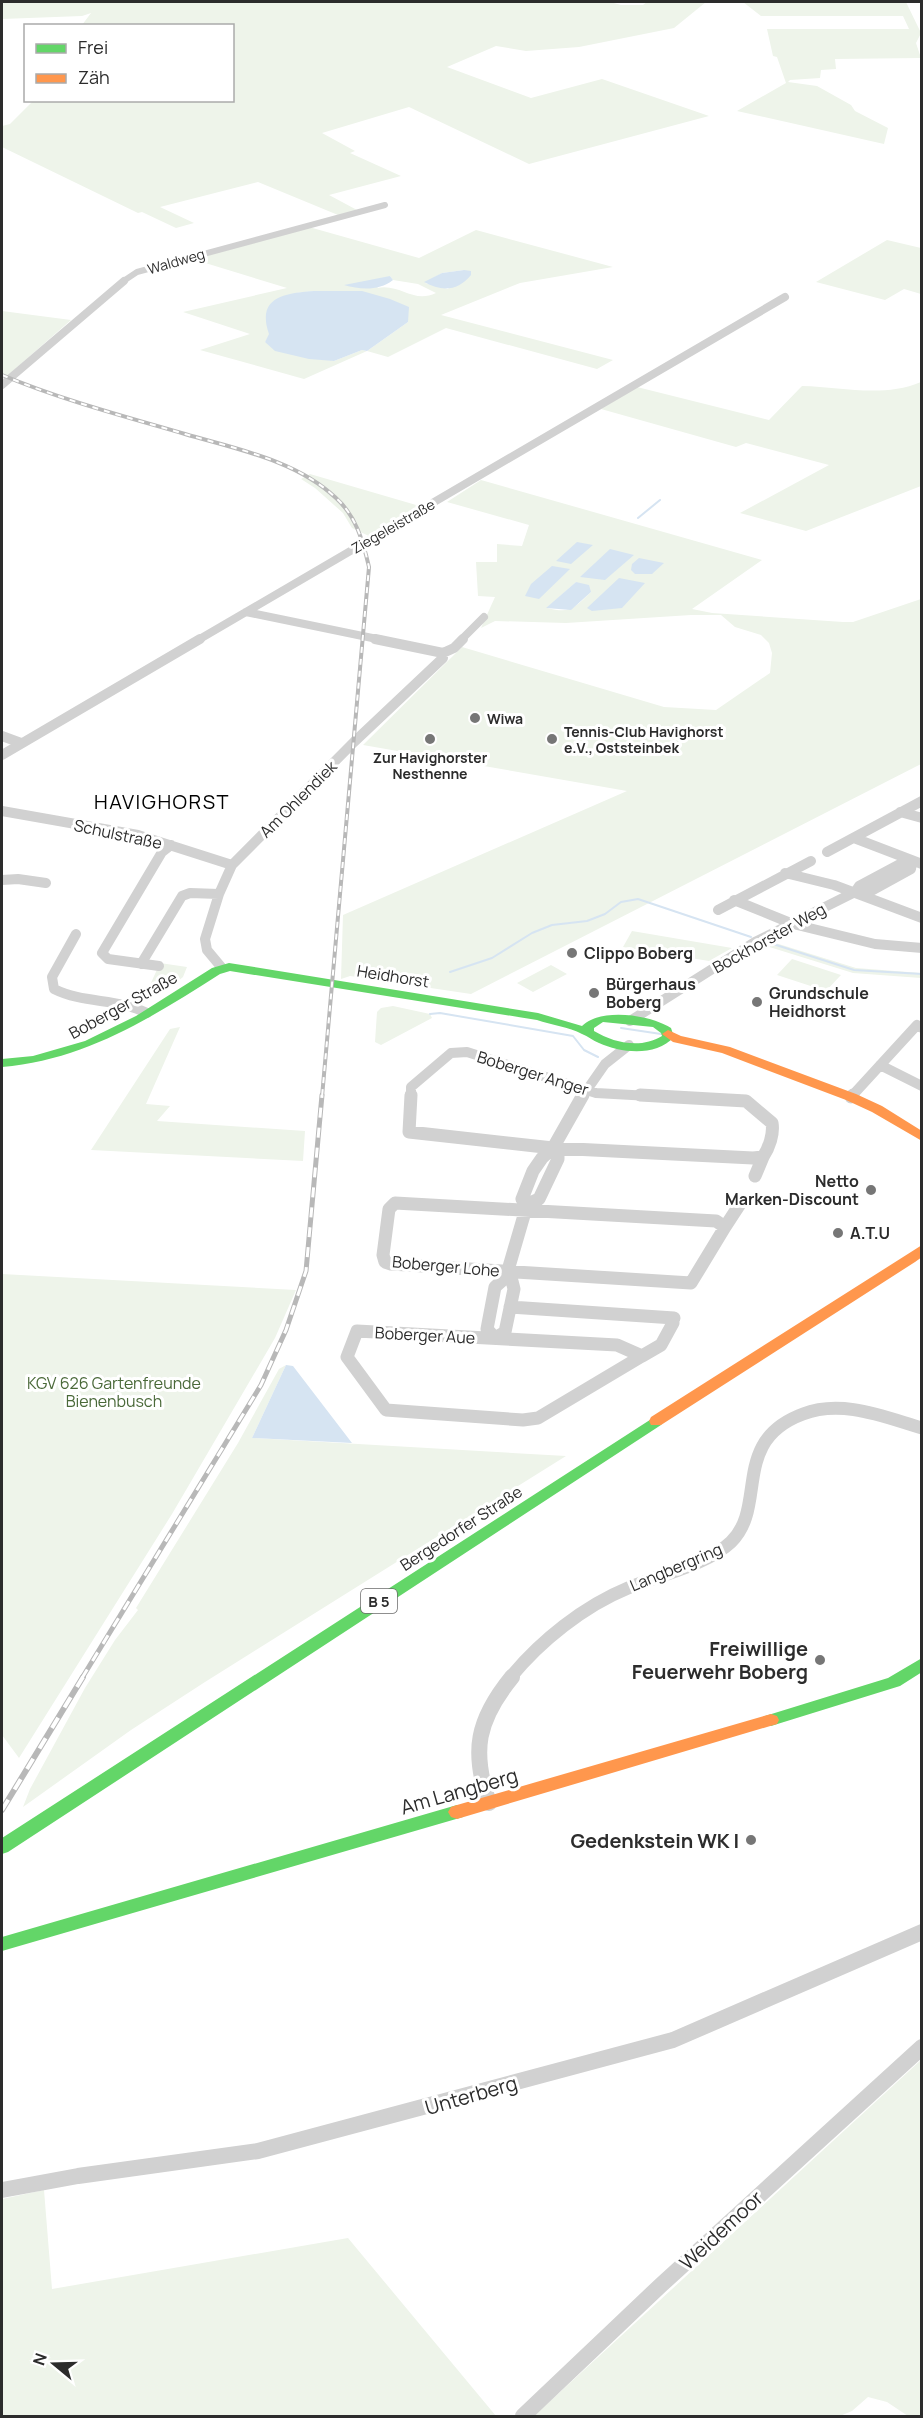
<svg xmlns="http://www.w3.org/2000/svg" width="923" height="2418" font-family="Manrope,sans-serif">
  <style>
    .green { fill: #eef4ea; fill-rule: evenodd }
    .water { fill: #d6e4f2 }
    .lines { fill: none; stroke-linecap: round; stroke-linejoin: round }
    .stream { stroke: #d6e4f2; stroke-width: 2 }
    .street-far4 { stroke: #d1d1d1; stroke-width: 6 }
    .street-far3 { stroke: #d1d1d1; stroke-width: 8 }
    .street-far2 { stroke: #d1d1d1; stroke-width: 10 }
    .street-far1 { stroke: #d1d1d1; stroke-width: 13 }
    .street { stroke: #d1d1d1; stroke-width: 16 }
    .fast { fill: #63d668; fill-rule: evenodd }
    .slow { fill: #ff974d; fill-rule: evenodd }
    .rail-far2-casing { stroke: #b8b8b8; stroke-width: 4 }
    .rail-far1-casing { stroke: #b8b8b8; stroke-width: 5 }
    .rail-casing { stroke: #b8b8b8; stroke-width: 6 }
    .rail-far2 { stroke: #fff; stroke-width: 2; stroke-dasharray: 6; stroke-linecap: butt }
    .rail-far1 { stroke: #fff; stroke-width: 3; stroke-dasharray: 10; stroke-linecap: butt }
    .rail { stroke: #fff; stroke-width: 4; stroke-dasharray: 12; stroke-linecap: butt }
    .poi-dot { fill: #767676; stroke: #fff; stroke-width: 2 }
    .labels { text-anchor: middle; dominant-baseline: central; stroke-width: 6; stroke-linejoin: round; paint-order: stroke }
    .far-street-label { font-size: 14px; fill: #2c2c2c; stroke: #fff }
    .far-poi-label { font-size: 14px; font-weight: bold; fill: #2c2c2c; stroke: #fff; text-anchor: start }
    .shield { fill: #fff; stroke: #6b6b6b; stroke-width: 1.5 }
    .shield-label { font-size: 15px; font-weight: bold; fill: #2c2c2c }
    .street-label { font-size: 16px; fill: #2c2c2c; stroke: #fff }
    .poi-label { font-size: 16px; font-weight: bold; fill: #2c2c2c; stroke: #fff; text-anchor: start }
    .park-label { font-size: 16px; fill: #4a6939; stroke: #fff }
    .quarter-label { font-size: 20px; letter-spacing: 1.5px; fill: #000; stroke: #fff }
    .near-poi-label { font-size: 20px; font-weight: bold; fill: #2c2c2c; stroke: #fff; text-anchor: end }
    .near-street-label { font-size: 20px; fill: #2c2c2c; stroke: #fff }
  </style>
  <rect width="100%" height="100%" fill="#fff"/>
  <!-- green -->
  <path class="green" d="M2 2H610L621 5H643L647 2H706L674 28 579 47 526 51 496 46 447 67 531 98 602 79 709 116 529 164 409 107 322 133 355 151 350 153 401 176 329 195 357 210 338 215 258 182 160 207 194 223 176 228 142 212 138 213 2 147V126L10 124 33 101 232 100V26L82 25 91 13 82 16 2 19Z
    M743 2H906L921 33 916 43 921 58 835 59 836 69 821 70 820 78 790 80 788 82 817 86 851 105 855 111 888 128 884 144 737 111 786 83 777 57 773 56 767 29H909L903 16H761Z
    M309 227 419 258 476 230 613 267 520 283 441 315 613 360 597 369 446 328 388 357 367 351 304 379 200 350 250 334 183 312 287 288 189 258ZM464 270 448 289 425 283 442 273ZM390 276 393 280 418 284 436 293C413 304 400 283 377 288ZM314 291 335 292 408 322 367 351 362 350 334 361 265 342 296 293Z
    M887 240 921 248V294L904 289 885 300 816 282Z
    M2 311 71 320 7 376 2 373Z
    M921 382V486L806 531 740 513 829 465 746 443 736 447 601 409 637 387 769 420 802 386C842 387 883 398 921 382Z
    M310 474 423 507 371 537 352 528 343 513 315 488 301 479Z
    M481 480 762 560 692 609 712 613 843 622H853L921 599V764L471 994 350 976 341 979 343 915 627 791 363 745 462 647 664 707 716 710 770 673 772 653 769 643 761 635 735 627 721 615H691L566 623 495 621 481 628 495 597 478 596 476 562H497V544L522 546 529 525 447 502ZM576 582 591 592C574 608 571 614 547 608Z
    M632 931 732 948 709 961 623 947Z
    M769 941 856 968 921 973V978L853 973 763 945Z
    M792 959 841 975 826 991 777 975Z
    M160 963 187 967 183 977 171 987 150 985Z
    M551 965 567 974 533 992 517 983Z
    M393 1006 430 1014 432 1018 381 1045 375 1042 377 1012 381 1008Z
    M180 1027 146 1104 170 1106 157 1121 305 1131 303 1161 91 1150 170 1029Z
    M2 1274 296 1290 275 1338 172 1514 19 1758 2 1735Z
    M286 1365 252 1438 566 1456 205 1682 131 1730 23 1807 30 1789 85 1688 115 1640 138 1610 136 1608 238 1443 279 1369Z
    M921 2060V2416H908L887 2402 868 2397 852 2411 840 2416H534Z
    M44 2190 52 2289 348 2238 496 2416H2V2199Z"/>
  <!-- water -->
  <path class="water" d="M464 270 471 271V275C458 291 442 292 424 282L442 273Z
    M390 276 393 280C379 291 361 290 344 285Z
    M314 291H362L390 299 409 307 408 322 367 351 362 350 334 361 309 359 275 351 265 342 269 334C256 297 285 293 314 291Z
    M577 542 593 545 571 564 556 561Z
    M610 549 634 555 605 580 580 577Z
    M639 558 664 563 652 574H635L631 570 632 564Z
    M552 566 570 569 539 599 525 596 531 584Z
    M619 578 645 583 622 608 592 611 587 608Z
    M576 582 589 585 591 592 571 610 546 608Z
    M286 1365 293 1366 352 1443 252 1438Z"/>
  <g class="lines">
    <!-- stream -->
    <path class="stream" d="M638 518 660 500
      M770 943 854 970 922 974
      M450 972 492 958 532 933 552 925 587 921 605 914 621 902 638 899 751 937
      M430 1014 440 1013 573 1036 584 1050 598 1057
      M621 1028 661 1034"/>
    <!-- street-far4 -->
    <path class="street-far4" d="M122 282 137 272 385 205"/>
    <!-- street-far3 -->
    <path class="street-far3" d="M2 385 124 281
      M246 612 382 640
      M198 640 785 297
      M461 640 484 617"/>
    <!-- street-far2 -->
    <path class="street-far2" d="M375 639 443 653 454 648 463 639
      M2 736 21 743
      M2 755 200 639
      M2 811 138 835 232 865
      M900 812 922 818
      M854 838 922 864
      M827 852 922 801
      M912 862 911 869 871 891 855 892 859 886 902 863Z
      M785 873 834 885 922 918
      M2 880 18 879 46 883
      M734 900 793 924 875 944 922 948
      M718 910 811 861
      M76 934 52 977 54 989C84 1004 117 998 147 1013
      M141 964 182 896 190 893 219 894
      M159 966 108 959 102 953 162 852 171 845
      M222 968 207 950 205 939 219 894 232 865 354 742 443 658V653
      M630 1021 755 942 855 892
      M880 1065 922 1086
      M411 1097V1087L451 1053 467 1052 596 1093 668 1097
      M582 1097 605 1064 629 1045
      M851 1097 917 1025 922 1028"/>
    <!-- street-far1 -->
    <path class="street-far1" d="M411 1095 409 1132 553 1148 753 1158 763 1157C769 1148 774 1134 772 1123L746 1101 640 1095
      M851 1097 853 1095
      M755 1176 763 1157
      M395 1203 716 1221 725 1227 691 1283 391 1264 385 1262 383 1255 389 1209Z
      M528 1204 522 1199 533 1171 542 1158 553 1148 583 1095
      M528 1204 539 1199 558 1159V1153L553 1148
      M725 1227 740 1204
      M506 1277 512 1281 514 1289 505 1332 495 1338 487 1329 495 1287Z
      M506 1277 527 1205
      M510 1307 674 1318
      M357 1331 617 1345 642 1356 538 1418 523 1420 386 1410 347 1357Z
      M642 1356 661 1345 673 1323
      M510 1678C540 1641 584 1606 628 1588 659 1575 707 1565 731 1542 768 1506 730 1441 803 1414 842 1399 884 1417 922 1428"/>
    <!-- street -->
    <path class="street" d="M489 1803C471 1751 477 1720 512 1677
      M2 2190 78 2176 258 2151 673 2040 922 1932
      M523 2416 661 2285 922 2047"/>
    <!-- fast -->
    <path class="fast" d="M229 963 538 1013 582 1026C601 1007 651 1015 671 1028L674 1037C656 1057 621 1053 599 1043 593 1041 588 1036 582 1034 569 1027 551 1025 537 1020L230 971 220 974C151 1018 85 1060 2 1067V1059L33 1056 85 1041 136 1016 212 968ZM603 1022 653 1027 661 1033 662 1036C641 1049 614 1043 594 1031V1028Z
      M656 1416 661 1417 663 1421 661 1425 8 1852 2 1854V1838Z
      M922 1658V1672L900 1686 771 1726 765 1724 763 1720 765 1716 888 1678Z
      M457 1805 463 1807 466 1812 463 1817 2 1951V1937Z"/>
    <!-- slow -->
    <path class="slow" d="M668 1030 681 1036 730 1047 856 1094 882 1106 922 1131V1141L872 1112 846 1100 722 1053 673 1042 662 1034Z
      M922 1245V1257L915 1262 661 1425H651L649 1421 651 1417Z
      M771 1714 777 1716 779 1720 777 1724 457 1819 451 1817 448 1812 451 1807 457 1805Z"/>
    <!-- rail-far2 casing -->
    <g class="rail-far2-casing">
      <path id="rail-far2" d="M2 375C62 400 123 416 185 434 236 449 296 460 336 498 356 516 363 541 369 567L322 1097"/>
    </g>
    <!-- rail-far1 casing -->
    <g class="rail-far1-casing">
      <path id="rail-far1" d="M82 1678 261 1385 286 1330 306 1271 322 1095"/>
    </g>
    <!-- rail casing -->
    <g class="rail-casing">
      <path id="rail" d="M2 1810 83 1677"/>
    </g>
    <!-- rail-far2 -->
    <use href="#rail-far2" class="rail-far2"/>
    <!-- rail-far1 -->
    <use href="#rail-far1" class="rail-far1"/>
    <!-- rail -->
    <use href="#rail" class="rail"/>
  </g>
  <!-- markers -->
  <g class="poi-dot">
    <circle cx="475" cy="718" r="6"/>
    <circle cx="430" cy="739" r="6"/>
    <circle cx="552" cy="739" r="6"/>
    <circle cx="572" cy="953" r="6"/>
    <circle cx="594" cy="993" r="6"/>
    <circle cx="757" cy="1002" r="6"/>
    <circle cx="871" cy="1190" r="6"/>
    <circle cx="838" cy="1233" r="6"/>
    <circle cx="820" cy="1660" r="6"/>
    <circle cx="751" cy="1840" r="6"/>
  </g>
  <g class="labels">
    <!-- far-street labels -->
    <g class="far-street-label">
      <text transform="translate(176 261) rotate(-16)">Waldweg</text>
      <text transform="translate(393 526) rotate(-30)">Ziegeleistraße</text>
    </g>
    <!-- far-poi labels -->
    <g class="far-poi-label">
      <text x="487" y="718">Wiwa</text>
      <text x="564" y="731">Tennis-Club Havighorst<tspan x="564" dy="16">e.V., Oststeinbek</tspan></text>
      <text x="430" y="757" text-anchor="middle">Zur Havighorster<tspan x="430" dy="16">Nesthenne</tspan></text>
    </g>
    <!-- shield labels -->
    <rect class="shield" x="361" y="1589" width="36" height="24" rx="4.5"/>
    <g class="shield-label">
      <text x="379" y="1601">B 5</text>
    </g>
    <!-- street labels -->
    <g class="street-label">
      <text transform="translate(298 799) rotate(-45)">Am Ohlendiek</text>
      <text transform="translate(118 834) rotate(12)">Schulstraße</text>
      <text transform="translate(769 938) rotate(-29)">Bockhorster Weg</text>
      <text transform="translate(393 976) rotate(9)">Heidhorst</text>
      <text transform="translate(123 1005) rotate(-29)">Boberger Straße</text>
      <text transform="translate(533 1073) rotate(17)">Boberger Anger</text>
      <text transform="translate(446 1266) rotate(5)">Boberger Lohe</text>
      <text transform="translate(425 1335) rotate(3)">Boberger Aue</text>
      <text transform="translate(461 1528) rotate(-33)">Bergedorfer Straße</text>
      <text transform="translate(676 1567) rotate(-23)">Langbergring</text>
    </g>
    <!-- poi labels -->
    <g class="poi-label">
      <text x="584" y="953">Clippo Boberg</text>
      <text x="606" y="984">Bürgerhaus<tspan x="606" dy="18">Boberg</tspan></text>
      <text x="769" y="993">Grundschule<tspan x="769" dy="18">Heidhorst</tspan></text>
      <text x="859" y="1181" text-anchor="end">Netto<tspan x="859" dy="18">Marken-Discount</tspan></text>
      <text x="850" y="1233">A.T.U</text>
    </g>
    <!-- park labels -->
    <g class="park-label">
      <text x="114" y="1383">KGV 626 Gartenfreunde<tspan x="114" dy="18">Bienenbusch</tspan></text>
    </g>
    <!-- quarter labels -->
    <g class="quarter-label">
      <text x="162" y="801">HAVIGHORST</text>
    </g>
    <!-- near-poi labels -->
    <g class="near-poi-label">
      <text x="808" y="1648">Freiwillige<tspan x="808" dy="23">Feuerwehr Boberg</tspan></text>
      <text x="739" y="1840">Gedenkstein WK I</text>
    </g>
    <!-- near-street labels -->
    <g class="near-street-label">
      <text transform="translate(459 1791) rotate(-16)">Am Langberg</text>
      <text transform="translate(471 2095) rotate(-16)">Unterberg</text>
      <text transform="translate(721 2230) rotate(-43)">Weidemoor</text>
    </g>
  </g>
  <!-- border -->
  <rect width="923" height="2418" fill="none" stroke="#2c2c2c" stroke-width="6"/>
  <!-- legend -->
  <rect x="24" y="24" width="210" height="78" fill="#ffffff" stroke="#ababab" stroke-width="1.5"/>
  <rect x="36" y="44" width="30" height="9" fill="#63d668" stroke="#ababab" stroke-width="1.5"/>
  <text x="78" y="54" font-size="18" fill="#2c2c2c">Frei</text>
  <rect x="36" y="74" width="30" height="9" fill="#ff974d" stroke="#ababab" stroke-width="1.5"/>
  <text x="78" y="84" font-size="18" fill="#2c2c2c">Zäh</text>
  <!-- north arrow -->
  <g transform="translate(54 2364) rotate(289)" stroke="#ffffff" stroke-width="4.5" paint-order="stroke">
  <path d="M0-4.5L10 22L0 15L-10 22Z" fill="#2c2c2c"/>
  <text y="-9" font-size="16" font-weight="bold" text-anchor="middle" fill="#2c2c2c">N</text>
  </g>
</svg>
